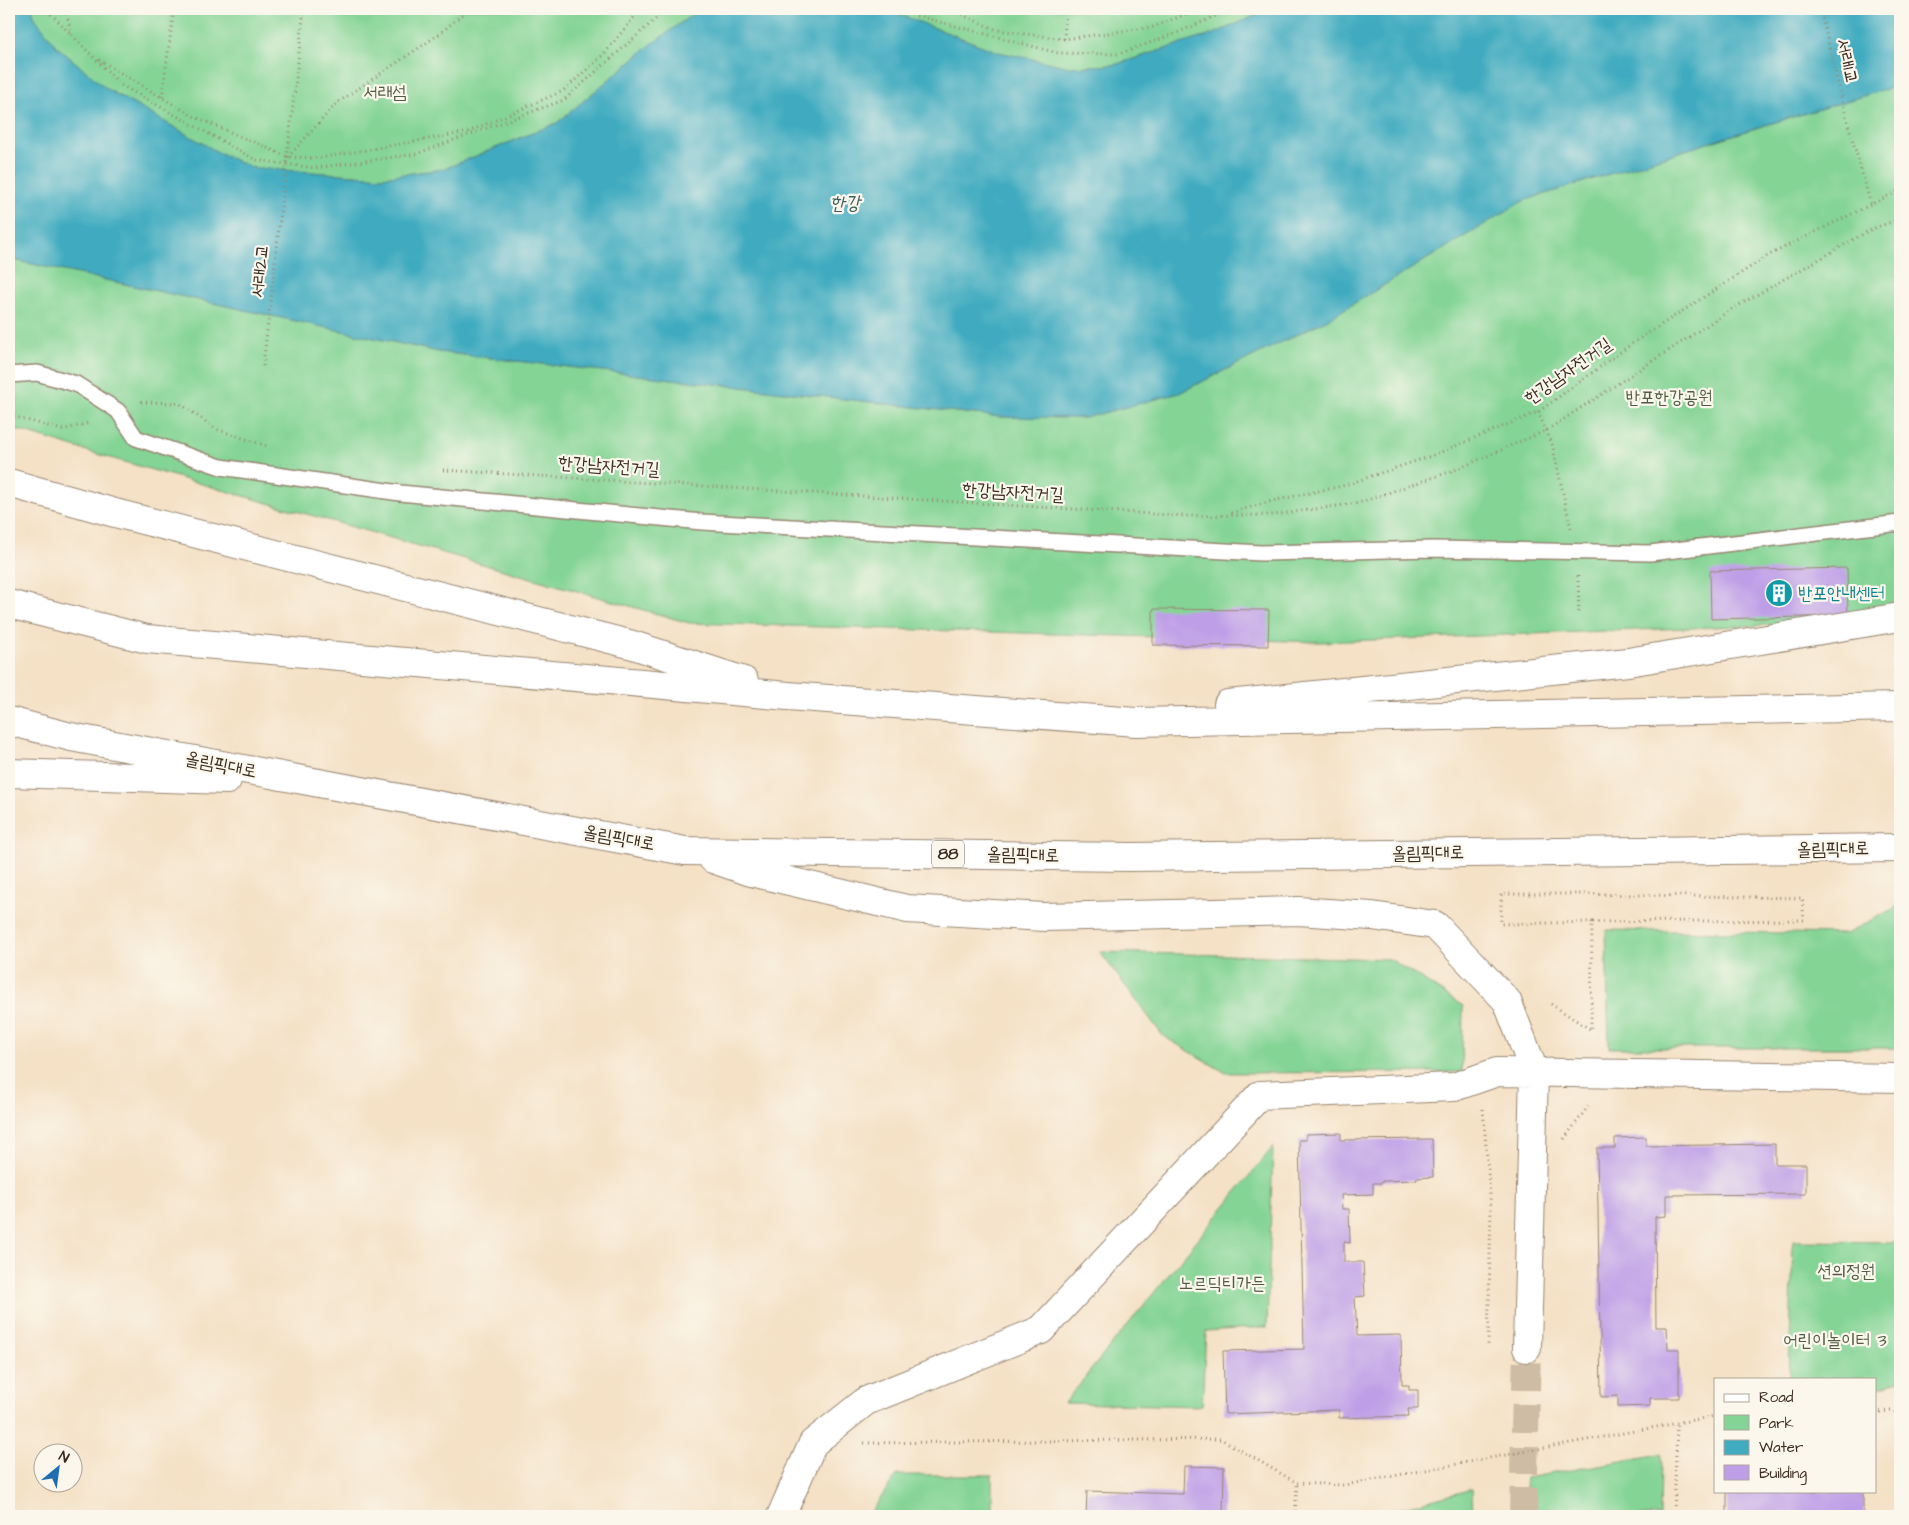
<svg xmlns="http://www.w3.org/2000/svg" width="1909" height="1525" font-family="'Architects Daughter','Poor Story',sans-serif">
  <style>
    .green { fill: #84d495; stroke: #607f5a }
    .water { fill: #41abc0; stroke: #3e6a6f }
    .building { fill: #be9fe7 }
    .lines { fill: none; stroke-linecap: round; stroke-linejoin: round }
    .street-tunnel { stroke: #cfbca4; stroke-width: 28; stroke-dasharray: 28 14; stroke-linecap: butt }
    .lane-casing { stroke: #988672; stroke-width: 18 }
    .street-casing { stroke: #988672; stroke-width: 30 }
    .highway-casing { stroke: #988672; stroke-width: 30 }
    .path { stroke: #988672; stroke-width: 3; stroke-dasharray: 1 4; stroke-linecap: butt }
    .lane { stroke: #fff; stroke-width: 15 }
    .street { stroke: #fff; stroke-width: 28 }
    .highway { stroke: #fff; stroke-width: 28 }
    .labels { text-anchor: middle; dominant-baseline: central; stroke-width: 4.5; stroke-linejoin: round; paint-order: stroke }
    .shield { fill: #fbf7ec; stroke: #75685c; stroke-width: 1 }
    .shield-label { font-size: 16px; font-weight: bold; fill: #3b2a1e }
    .street-label { font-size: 18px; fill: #3b2a1e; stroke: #fbf7ec }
    .park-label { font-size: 18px; fill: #515d42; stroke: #fbf7ec }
    .culture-label { font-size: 18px; fill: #0d838f; stroke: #fbf7ec; text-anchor: start }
    .water-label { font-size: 19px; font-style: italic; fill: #3d5e5f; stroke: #fbf7ec }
  </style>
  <rect width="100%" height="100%" fill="#fbf7ec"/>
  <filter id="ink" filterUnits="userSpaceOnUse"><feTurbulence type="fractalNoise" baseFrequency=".02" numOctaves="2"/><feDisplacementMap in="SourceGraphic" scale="10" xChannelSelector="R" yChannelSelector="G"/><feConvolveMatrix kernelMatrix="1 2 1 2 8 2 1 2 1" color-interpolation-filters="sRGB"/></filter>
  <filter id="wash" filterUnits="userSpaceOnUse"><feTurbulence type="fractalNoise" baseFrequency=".0096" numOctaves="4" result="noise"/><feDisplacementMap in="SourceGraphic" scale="20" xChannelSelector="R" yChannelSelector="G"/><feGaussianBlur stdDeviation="1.12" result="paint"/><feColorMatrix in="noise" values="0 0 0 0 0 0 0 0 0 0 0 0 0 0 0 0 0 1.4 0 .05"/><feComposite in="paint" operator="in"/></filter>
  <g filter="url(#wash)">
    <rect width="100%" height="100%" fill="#f4e1c6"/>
    <!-- green -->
    <path class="green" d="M32 9H700L653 43 557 123 444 169 382 177 254 168 223 155 107 89 56 46 35 18Z
      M885 9H1271L1213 34 1114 65 1070 67 998 52Z
      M1900 85V620L1320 642 689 623 100 455 9 427V259L439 352 1000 417 1084 418 1179 393 1328 319 1523 201 1762 126Z
      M1900 905V1048H1609L1606 930 1846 934Z
      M1100 952 1390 959 1463 1006 1462 1072 1226 1073 1163 1036Z
      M1273 1147 1267 1327 1206 1331 1202 1406 1064 1403Z
      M1793 1241 1900 1242V1381L1875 1388V1379H1789Z
      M1661 1454 1660 1516H1522L1526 1478Z
      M897 1475H992V1516H868Z
      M1472 1489 1473 1516H1372Z"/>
    <!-- water -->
    <path class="water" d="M9 9H32L35 18 56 46 107 89 223 155 254 168 382 177 444 169 557 123 653 43 700 9H885L998 52 1070 67 1114 65 1213 34 1271 9H1900V85L1762 126 1523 201 1328 319 1179 393 1084 418 1000 417 439 352 9 259Z"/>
    <g id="blocks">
      <!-- building -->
      <path class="building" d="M1847 568 1848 616 1711 619 1710 571Z
        M1153 609 1269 610 1268 646 1153 645Z
        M1341 1133V1140L1432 1139 1433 1177 1416 1178 1417 1180 1382 1181V1183H1373V1194L1341 1195 1342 1209H1349L1350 1243 1344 1242V1262H1363L1365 1296 1355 1297 1357 1336 1401 1335 1402 1385H1409V1390H1418V1409H1408L1409 1416 1339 1418V1410L1225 1414 1223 1351 1304 1349 1299 1140H1306V1134Z
        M1646 1137V1146L1775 1144V1164H1806V1194L1666 1195V1216L1655 1217 1656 1327H1667L1668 1349H1679V1398H1650V1406L1618 1407V1396L1601 1397 1597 1148H1615V1138Z
        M1184 1466 1224 1467 1223 1516H1086L1087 1491 1183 1494Z
        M1727 1491H1863V1516H1727Z"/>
    </g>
  </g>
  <g filter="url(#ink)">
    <use href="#blocks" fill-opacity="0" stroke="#988672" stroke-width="1"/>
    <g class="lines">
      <!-- street-tunnel -->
      <path class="street-tunnel" d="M1523 1516 1527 1348"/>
      <!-- lane casing -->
      <g class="lane-casing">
        <path id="lane" d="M9 375 37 373 76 384 118 411 136 438 221 467 400 493 702 522 1261 553 1432 549 1650 553 1900 523"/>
      </g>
      <!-- street casing -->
      <g class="street-casing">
        <path id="street" d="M1527 1348 1534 1071
          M781 1516 813 1443 866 1401 1041 1330 1260 1095 1454 1087 1497 1072 1900 1078"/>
      </g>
      <!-- highway casing -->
      <g class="highway-casing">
        <path id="highway" d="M9 483 115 513 633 645 744 681
          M9 604 147 639 788 696 1136 722 1900 707
          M1228 704 1628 662 1900 617
          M9 721 71 737 685 851 1130 857 1900 848
          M9 773 227 780
          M713 859 751 872 907 909 1044 917 1298 911 1372 916 1435 925 1507 1001 1534 1071"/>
      </g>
      <!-- path -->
      <path class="path" d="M50 9 51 14 121 85 256 160 315 168 416 154 564 100 667 9
        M66 9 71 34
        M903 9 917 16 1058 53 1119 54 1177 33 1232 9
        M948 9 997 30 1064 39 1153 27 1199 9
        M1820 9 1847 120 1871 205
        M1064 39 1066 9
        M99 60 193 116 288 157 320 158 468 132 563 91 603 55 641 9
        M162 97 174 9
        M288 157 337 103 438 35 469 9
        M263 366 304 9
        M141 402 179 403 216 429 267 446
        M1538 412 1552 444 1571 528
        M9 415 62 430 89 423
        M443 470 1184 516 1274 515 1358 503 1455 470 1547 430 1732 309 1872 229 1900 219
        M1231 513 1272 501 1342 486 1431 456 1538 412 1633 343 1769 255 1900 190
        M1578 576 1579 616
        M1551 1004 1591 1030 1592 922 1501 924V894H1589L1802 898 1804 920 1592 922
        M1483 1109 1491 1208 1488 1346
        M1564 1139 1590 1104
        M1875 1412 1892 1411 1900 1414
        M864 1443 1221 1439 1297 1483 1345 1485 1715 1416
        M1295 1516 1297 1483
        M1674 1516 1677 1423"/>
      <!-- lane -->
      <use href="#lane" class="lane"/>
      <!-- street -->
      <use href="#street" class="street"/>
      <!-- highway -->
      <use href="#highway" class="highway"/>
    </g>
  </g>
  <!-- icons -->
  <defs>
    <g id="building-disc" transform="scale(1.4375)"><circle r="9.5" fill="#0f9aa8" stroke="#fbf7ec"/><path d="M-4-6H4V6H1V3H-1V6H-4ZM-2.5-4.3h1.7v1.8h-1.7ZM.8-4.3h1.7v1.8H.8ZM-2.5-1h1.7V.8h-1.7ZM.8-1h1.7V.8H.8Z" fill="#fff"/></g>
  </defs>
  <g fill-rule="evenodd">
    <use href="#building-disc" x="1779" y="593"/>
  </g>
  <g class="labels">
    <!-- shield labels -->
    <rect class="shield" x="932" y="840.5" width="32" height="27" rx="4"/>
    <g class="shield-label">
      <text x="948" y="854">88</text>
    </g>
    <!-- street labels -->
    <g class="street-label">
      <text transform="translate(1847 61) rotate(77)">서래1교</text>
      <text transform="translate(260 271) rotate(-84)">서래2교</text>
      <text transform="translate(1568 371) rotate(-35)">한강남자전거길</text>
      <text transform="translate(609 466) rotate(4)">한강남자전거길</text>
      <text transform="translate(1013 492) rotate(3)">한강남자전거길</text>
      <text transform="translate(221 765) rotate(11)">올림픽대로</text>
      <text transform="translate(619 838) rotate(10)">올림픽대로</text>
      <text transform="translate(1833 849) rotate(-1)">올림픽대로</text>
      <text transform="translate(1428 853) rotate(-1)">올림픽대로</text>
      <text transform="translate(1023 855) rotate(1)">올림픽대로</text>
    </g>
    <!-- park labels -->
    <g class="park-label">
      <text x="385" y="92">서래섬</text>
      <text x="1669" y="397">반포한강공원</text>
      <text x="1846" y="1271">션의정원</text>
      <text x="1222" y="1283">노르딕티가든</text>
      <text x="1835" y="1340">어린이놀이터 3</text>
    </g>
    <!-- culture labels -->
    <g class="culture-label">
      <text x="1798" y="593">반포안내센터</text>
    </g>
    <!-- water labels -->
    <g class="water-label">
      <text x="845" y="203">한강</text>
    </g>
  </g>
  <!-- margin -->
  <rect width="1909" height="1525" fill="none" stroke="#fbf7ec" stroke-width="30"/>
  <!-- legend -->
  <rect x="1714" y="1378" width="162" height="115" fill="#fbf7ec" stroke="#aea59a"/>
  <rect x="1724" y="1394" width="25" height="8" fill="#ffffff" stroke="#aea59a"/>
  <text x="1759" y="1402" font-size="15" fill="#3b2a1e">Road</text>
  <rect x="1724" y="1415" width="25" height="15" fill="#84d495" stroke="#aea59a"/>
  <text x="1759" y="1428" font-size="15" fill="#3b2a1e">Park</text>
  <rect x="1724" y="1440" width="25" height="15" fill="#41abc0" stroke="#aea59a"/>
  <text x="1759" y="1452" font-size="15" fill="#3b2a1e">Water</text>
  <rect x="1724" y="1465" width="25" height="15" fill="#be9fe7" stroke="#aea59a"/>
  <text x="1759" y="1478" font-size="15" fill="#3b2a1e">Building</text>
  <!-- north arrow -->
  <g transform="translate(58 1468) rotate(29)"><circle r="24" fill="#fbf7ec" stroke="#aea59a"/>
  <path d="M0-4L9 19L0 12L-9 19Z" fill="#1f6fb2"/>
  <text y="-8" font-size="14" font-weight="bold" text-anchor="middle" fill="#3b2a1e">N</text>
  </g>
</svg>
